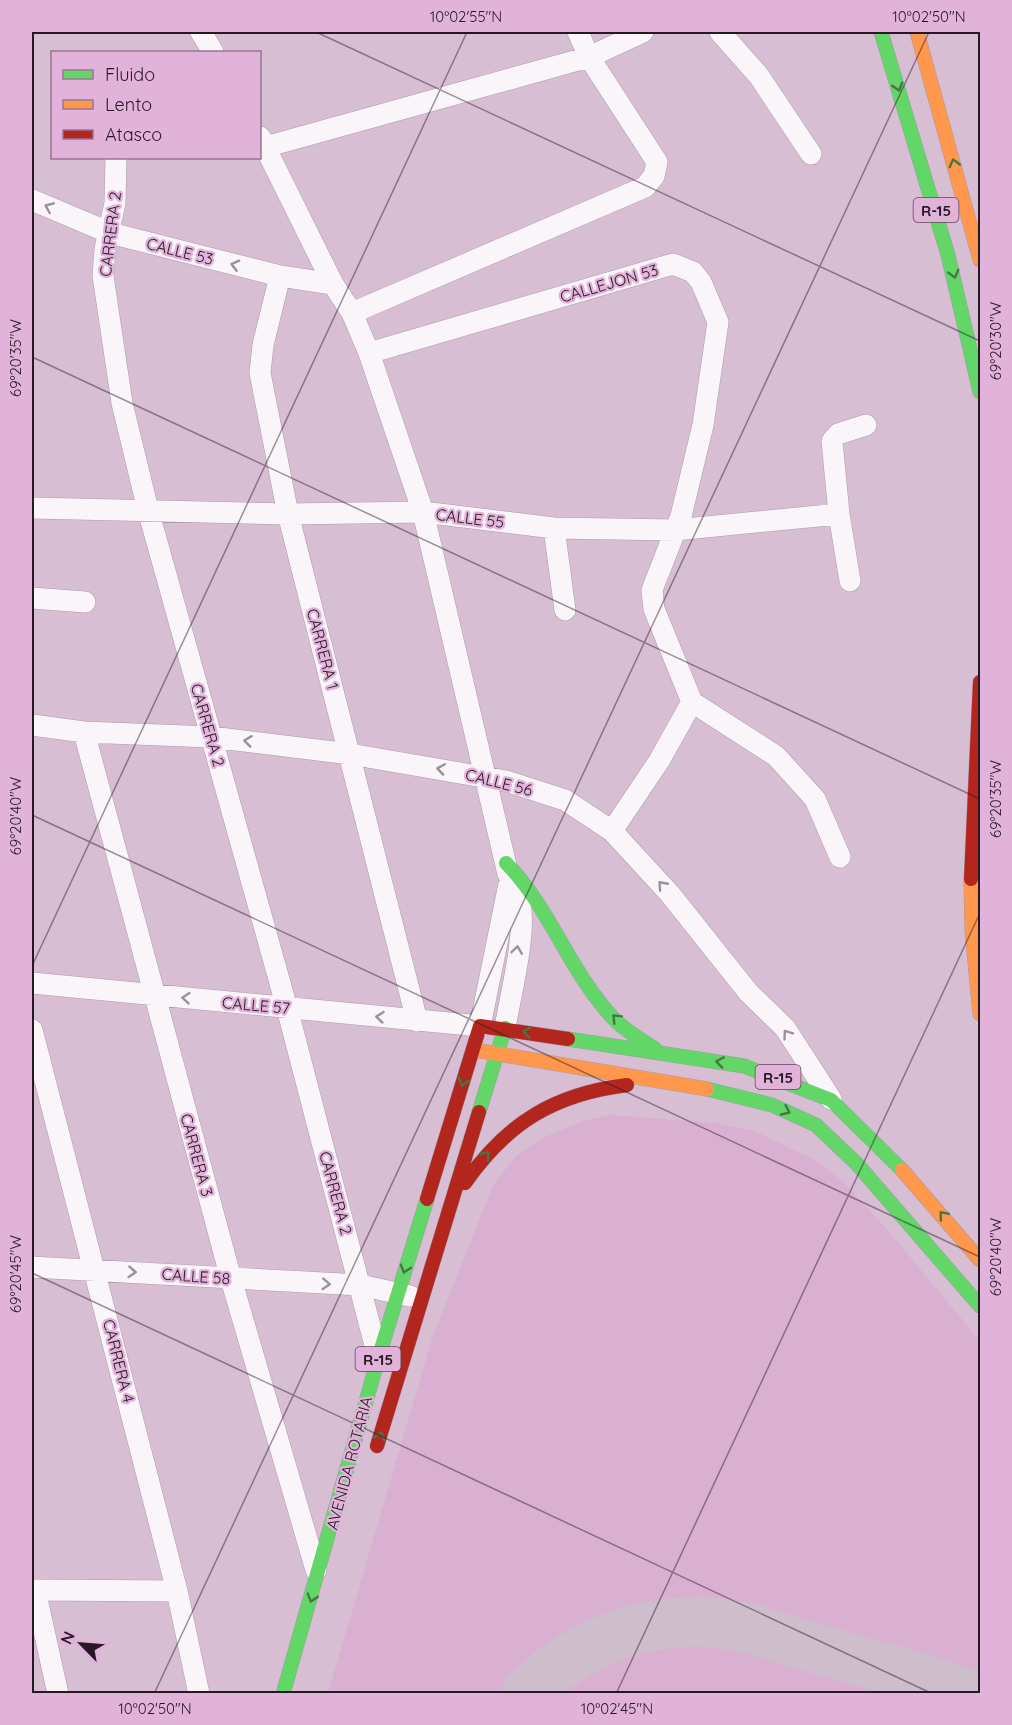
<svg xmlns="http://www.w3.org/2000/svg" width="1012" height="1725" font-family="Quicksand,sans-serif">
  <style>
    .built { fill: #d9b0d1 }
    .lines { fill: none; stroke-linecap: round; stroke-linejoin: round }
    .taxiway { stroke: #cebdca; stroke-width: 50 }
    .street-casing { stroke: #ae9aab; stroke-width: 22 }
    .fast-casing { stroke: #a49aad; stroke-width: 15 }
    .slow-casing { stroke: #a49aad; stroke-width: 15 }
    .jam-casing { stroke: #a49aad; stroke-width: 15 }
    .street { stroke: #f9f5f8; stroke-width: 21 }
    .fast { stroke: #63d668; stroke-width: 14 }
    .slow { stroke: #ff974d; stroke-width: 14 }
    .jam { stroke: #b3261e; stroke-width: 14 }
    .oneway { stroke: #467646 }
    .oneway2 { stroke: #9b9199 }
    .ticks { fill: none; stroke: #281725; stroke-width: 1.5; stroke-opacity: 0.45 }
    .labels { text-anchor: middle; dominant-baseline: central; stroke-width: 4.5; stroke-linejoin: round; paint-order: stroke }
    .shield { fill: #e2b3da; stroke: #60465b; stroke-width: 1.5 }
    .shield-label { font-size: 15px; font-weight: bold; fill: #281725 }
    .street-label { font-size: 16px; fill: #281725; stroke: #e2b3da }
    .neatline { fill: none; stroke: #281725; stroke-width: 2 }
    .ticks-label { font-size: 15px; text-anchor: middle; fill: #281725 }
  </style>
  <rect width="100%" height="100%" fill="#d8bed3"/>
  <!-- built -->
  <path class="built" d="M612 1115 715 1123 754 1131 817 1161 843 1182 886 1228 980 1341V1693H328L432 1339 493 1185 516 1156 543 1138 582 1121Z"/>
  <g class="lines">
    <!-- taxiway -->
    <path class="taxiway" d="M526 1694C574 1645 639 1619 708 1622 749 1625 792 1642 831 1653 877 1666 923 1677 967 1694"/>
    <!-- street casing -->
    <g class="street-casing">
      <path id="street" d="M201 32 213 52
        M578 32 589 57 643 32
        M720 32 759 76 811 154
        M260 137 333 284 352 313 369 353 423 512 508 874
        M265 147 589 57 657 162 654 176 645 187 352 313
        M116 158 115 203 105 249 103 276 122 403 148 510 287 1008 377 1353
        M32 200 110 233 280 276 333 284
        M280 276 263 345 260 373 288 514 417 1021
        M369 353 673 264 693 272 701 282 718 322 703 425 681 516 652 590 654 609 692 702 659 761 612 831
        M32 508 288 514 423 512 554 528 675 530 839 514 850 581
        M839 514 832 441 838 434 866 425
        M554 528 565 610
        M32 598 85 602
        M692 702 776 756 815 799 840 857
        M32 725 84 732 211 737 350 754 506 781 565 800 612 831 670 894 748 992 785 1028 831 1099
        M84 732 231 1279 316 1570
        M32 983 480 1026 509 884C512 889 517 894 519 900 528 928 510 997 505 1028
        M32 1030 177 1591 199 1694
        M32 1267 360 1285 410 1296
        M58 1694 35 1590 177 1591"/>
    </g>
    <!-- fast casing -->
    <g class="fast-casing">
      <path id="fast" d="M881 32 948 255 980 392
        M506 863C551 909 570 973 614 1019 626 1031 641 1040 655 1049
        M568 1039 744 1066 831 1100 902 1170
        M707 1089 772 1105 816 1125 857 1164 980 1306
        M479 1112 505 1028
        M283 1694 378 1359 427 1199"/>
    </g>
    <!-- slow casing -->
    <g class="slow-casing">
      <path id="slow" d="M917 32 980 260
        M971 879 972 931 980 1014
        M475 1050 707 1089
        M902 1170 980 1260"/>
    </g>
    <!-- jam casing -->
    <g class="jam-casing">
      <path id="jam" d="M971 879 980 682
        M465 1183C507 1123 554 1094 627 1085
        M427 1199 480 1026 568 1039
        M377 1446 479 1112"/>
    </g>
    <!-- street -->
    <use href="#street" class="street"/>
    <!-- fast -->
    <use href="#fast" class="fast"/>
    <!-- slow -->
    <use href="#slow" class="slow"/>
    <!-- jam -->
    <use href="#jam" class="jam"/>
  </g>
  <!-- one-way arrows -->
  <defs><path id="oneway-chevron" d="M-2-3.5L2.5 0L-2 3.5" fill="none" stroke-width="1.6" stroke-linecap="round" stroke-linejoin="round" transform="scale(1.5)"/></defs>
  <g class="oneway">
    <use href="#oneway-chevron" transform="translate(898 87) rotate(73)"/>
    <use href="#oneway-chevron" transform="translate(954 163) rotate(-105)"/>
    <use href="#oneway-chevron" transform="translate(954 274) rotate(75)"/>
    <use href="#oneway-chevron" transform="translate(616 1018) rotate(-135)"/>
    <use href="#oneway-chevron" transform="translate(527 1032) rotate(-172)"/>
    <use href="#oneway-chevron" transform="translate(720 1062) rotate(-172)"/>
    <use href="#oneway-chevron" transform="translate(463 1082) rotate(107)"/>
    <use href="#oneway-chevron" transform="translate(786 1111) rotate(25)"/>
    <use href="#oneway-chevron" transform="translate(486 1155) rotate(-49)"/>
    <use href="#oneway-chevron" transform="translate(943 1215) rotate(-130)"/>
    <use href="#oneway-chevron" transform="translate(405 1269) rotate(107)"/>
    <use href="#oneway-chevron" transform="translate(380 1436) rotate(-74)"/>
    <use href="#oneway-chevron" transform="translate(312 1598) rotate(107)"/>
  </g>
  <g class="oneway2">
    <use href="#oneway-chevron" transform="translate(49 207) rotate(-157)"/>
    <use href="#oneway-chevron" transform="translate(235 265) rotate(-166)"/>
    <use href="#oneway-chevron" transform="translate(248 741) rotate(-173)"/>
    <use href="#oneway-chevron" transform="translate(441 769) rotate(-171)"/>
    <use href="#oneway-chevron" transform="translate(662 885) rotate(-132)"/>
    <use href="#oneway-chevron" transform="translate(517 950) rotate(-82)"/>
    <use href="#oneway-chevron" transform="translate(186 998) rotate(-175)"/>
    <use href="#oneway-chevron" transform="translate(380 1017) rotate(-174)"/>
    <use href="#oneway-chevron" transform="translate(787 1034) rotate(-126)"/>
    <use href="#oneway-chevron" transform="translate(132 1272) rotate(4)"/>
    <use href="#oneway-chevron" transform="translate(326 1284) rotate(3)"/>
  </g>
  <!-- ticks -->
  <path class="ticks" d="M316 32 980 341M32 357 980 799M32 815 980 1257M32 966 467 32M32 1273 933 1694M154 1694 929 32M616 1694 980 913"/>
  <g class="labels">
    <!-- shield labels -->
    <g class="shield">
      <rect x="913.5" y="198" width="45" height="24" rx="4.5"/>
      <rect x="755.5" y="1065" width="45" height="24" rx="4.5"/>
      <rect x="355.5" y="1347" width="45" height="24" rx="4.5"/>
    </g>
    <g class="shield-label">
      <text x="936" y="210">R-15</text>
      <text x="778" y="1077">R-15</text>
      <text x="378" y="1359">R-15</text>
    </g>
    <!-- street labels -->
    <g class="street-label">
      <text transform="translate(110 234) rotate(-83)">CARRERA 2</text>
      <text transform="translate(180 251) rotate(14)">CALLE 53</text>
      <text transform="translate(609 283) rotate(-16)">CALLEJON 53</text>
      <text transform="translate(470 518) rotate(7)">CALLE 55</text>
      <text transform="translate(323 649) rotate(75)">CARRERA 1</text>
      <text transform="translate(208 725) rotate(74)">CARRERA 2</text>
      <text transform="translate(499 782) rotate(14)">CALLE 56</text>
      <text transform="translate(256 1005) rotate(5)">CALLE 57</text>
      <text transform="translate(197 1155) rotate(75)">CARRERA 3</text>
      <text transform="translate(336 1193) rotate(75)">CARRERA 2</text>
      <text transform="translate(196 1276) rotate(4)">CALLE 58</text>
      <text transform="translate(119 1361) rotate(76)">CARRERA 4</text>
      <text transform="translate(349 1463) rotate(-75)">AVENIDA ROTARIA</text>
    </g>
  </g>
  <!-- border -->
  <rect width="1012" height="1725" fill="none" stroke="#e2b3da" stroke-width="66"/>
  <!-- legend -->
  <rect x="51" y="51" width="210" height="108" fill="#e2b3da" stroke="#987592" stroke-width="1.5"/>
  <rect x="63" y="70" width="30" height="9" fill="#63d668" stroke="#987592" stroke-width="1.5"/>
  <text x="105" y="81" font-size="18" fill="#281725">Fluido</text>
  <rect x="63" y="100" width="30" height="9" fill="#ff974d" stroke="#987592" stroke-width="1.5"/>
  <text x="105" y="111" font-size="18" fill="#281725">Lento</text>
  <rect x="63" y="130" width="30" height="9" fill="#b3261e" stroke="#987592" stroke-width="1.5"/>
  <text x="105" y="141" font-size="18" fill="#281725">Atasco</text>
  <!-- north arrow -->
  <g transform="translate(81 1644) rotate(295)" stroke="#e2b3da" stroke-width="4.5" paint-order="stroke">
  <path d="M0-4.5L10 22L0 15L-10 22Z" fill="#281725"/>
  <text y="-9" font-size="16" font-weight="bold" text-anchor="middle" fill="#281725">N</text>
  </g>
  <rect x="33" y="33" width="946" height="1659" class="neatline"/>
  <g class="ticks-label">
    <text x="466" y="22">10°02'55"N</text>
    <text x="929" y="22">10°02'50"N</text>
    <text transform="translate(996 341) rotate(-90)" y="5">69°20'30"W</text>
    <text transform="translate(16 358) rotate(-90)" y="5">69°20'35"W</text>
    <text transform="translate(996 799) rotate(-90)" y="5">69°20'35"W</text>
    <text transform="translate(16 816) rotate(-90)" y="5">69°20'40"W</text>
    <text transform="translate(996 1257) rotate(-90)" y="5">69°20'40"W</text>
    <text transform="translate(16 1274) rotate(-90)" y="5">69°20'45"W</text>
    <text x="155" y="1714">10°02'50"N</text>
    <text x="617" y="1714">10°02'45"N</text>
  </g>
</svg>
